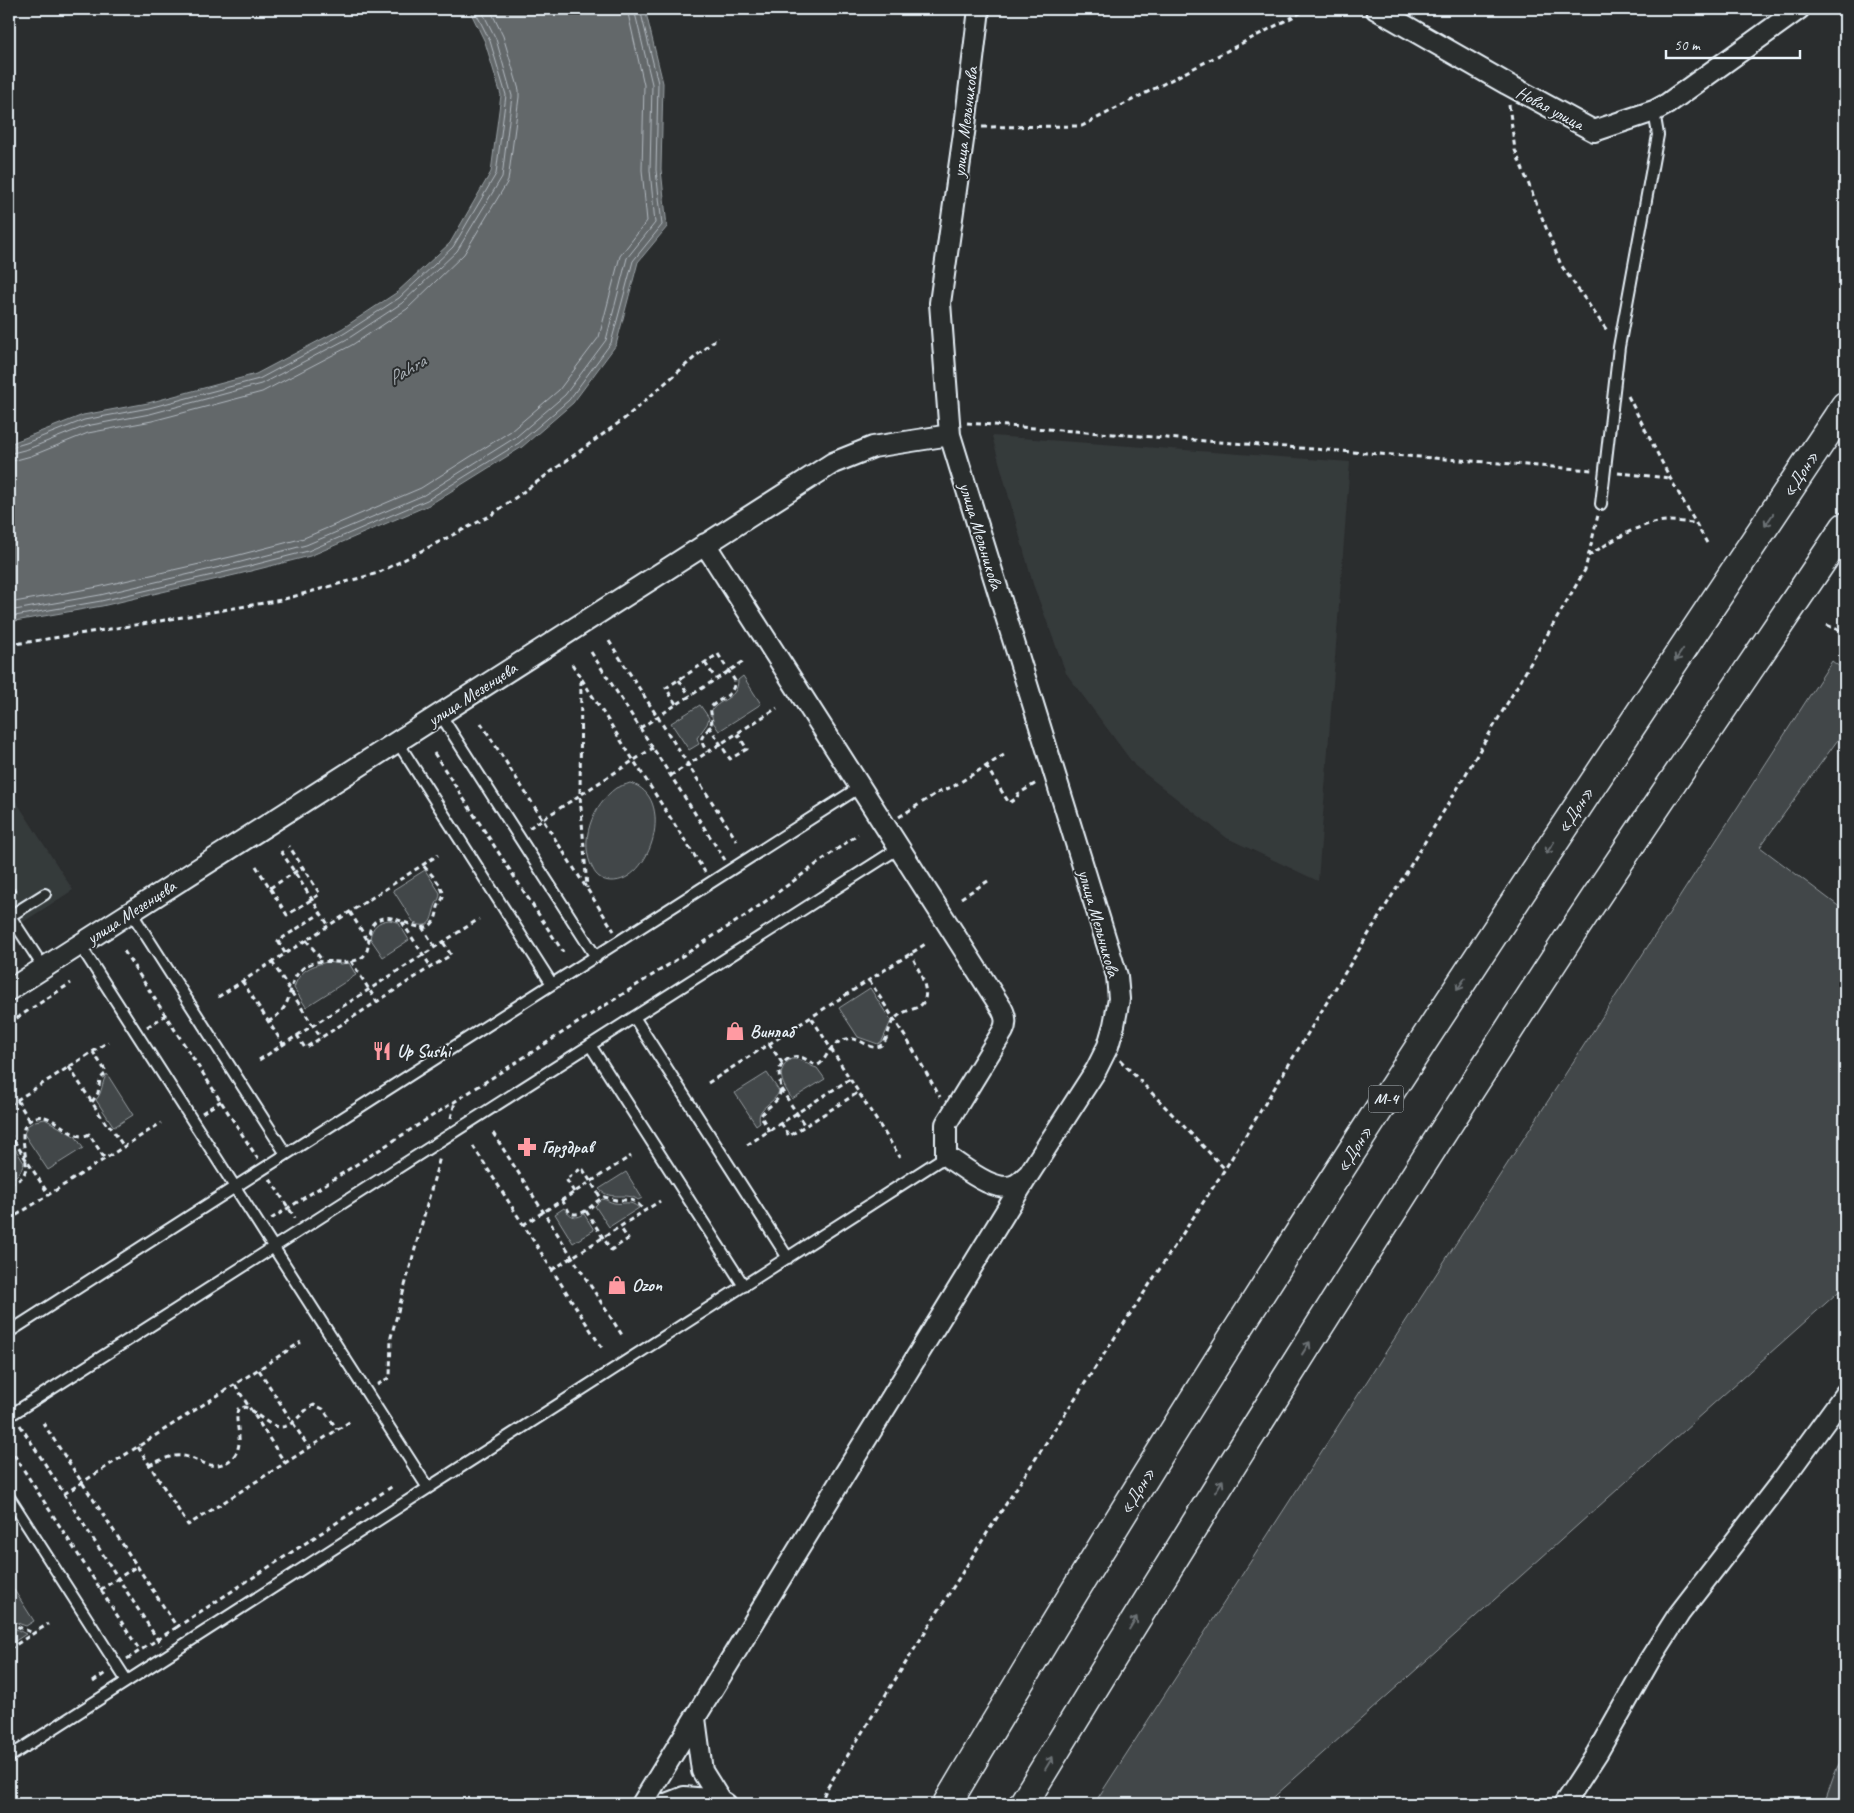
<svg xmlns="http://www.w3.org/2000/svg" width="1854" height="1813" font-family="Caveat,sans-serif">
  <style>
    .built { fill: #363a3b }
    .green { fill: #424648; stroke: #959ca0 }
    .water { fill: #63686b; stroke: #989fa3 }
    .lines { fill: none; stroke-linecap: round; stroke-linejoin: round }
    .shore { stroke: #b3bac0; stroke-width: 1 }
    .service-casing { stroke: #e8f1f8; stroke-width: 14 }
    .minor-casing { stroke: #e8f1f8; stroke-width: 24 }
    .motorway-casing { stroke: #e8f1f8; stroke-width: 31 }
    .path { stroke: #e8f1f8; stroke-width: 3; stroke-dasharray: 5 4; stroke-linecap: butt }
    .service { stroke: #2a2d2e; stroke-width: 10 }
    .minor { stroke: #2a2d2e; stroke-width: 20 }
    .motorway { stroke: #2a2d2e; stroke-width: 28 }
    .oneway { stroke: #6c7275 }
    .labels { text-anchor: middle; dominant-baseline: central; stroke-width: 4; stroke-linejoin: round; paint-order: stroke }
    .shield { fill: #2a2d2e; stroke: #afb6bb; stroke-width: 1 }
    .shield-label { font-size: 16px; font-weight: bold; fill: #e8f1f8 }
    .street-label { font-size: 18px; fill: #e8f1f8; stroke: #2a2d2e }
    .poi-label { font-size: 18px; font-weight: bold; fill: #e8f1f8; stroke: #2a2d2e; text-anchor: start }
    .water-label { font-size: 19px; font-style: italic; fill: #acb3b9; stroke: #2a2d2e }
  </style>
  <rect width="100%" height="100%" fill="#2a2d2e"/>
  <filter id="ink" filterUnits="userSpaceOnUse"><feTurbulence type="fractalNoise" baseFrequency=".02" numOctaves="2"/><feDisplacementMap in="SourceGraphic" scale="10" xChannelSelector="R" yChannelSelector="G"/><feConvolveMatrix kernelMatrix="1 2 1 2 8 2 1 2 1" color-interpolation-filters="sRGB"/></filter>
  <g filter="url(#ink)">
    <!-- built -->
    <path class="built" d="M992 436 1350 462 1318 881 1227 838 1135 766 1066 673 1033 584Z
      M9 790 73 890 9 931Z"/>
    <!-- green -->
    <path class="green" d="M1832 661 1845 671V730L1760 847 1845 911V1286L1266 1804H1094Z
      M743 676 761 704 719 731 713 722 711 711C721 698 738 699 738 680Z
      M700 705 709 718 707 724 697 738 699 744 689 750 671 723Z
      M630 783C677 796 651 883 611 881 603 881 596 876 593 869 578 843 592 805 616 788 620 786 625 785 630 783Z
      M425 870 440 893C440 898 438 900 436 904 431 916 433 931 414 923L393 890Z
      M389 920 398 922 409 940 383 957 370 938C372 927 378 921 389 920Z
      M327 962 341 964 349 963 356 975 306 1007 294 988C299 971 310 966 327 962Z
      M870 988 891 1021 882 1041 878 1044 858 1037 839 1008Z
      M791 1059C802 1058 808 1066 817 1068L825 1079 792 1099C783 1085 774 1071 791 1059Z
      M767 1073 779 1091C775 1104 755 1107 760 1122L756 1125 735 1093Z
      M107 1074 133 1115 114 1127 96 1100C103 1092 101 1083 107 1074Z
      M45 1119 76 1137 83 1148 48 1170 24 1134 27 1126 35 1121Z
      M9 1139 24 1163C21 1172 18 1176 9 1180Z
      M626 1172 642 1198 638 1200C627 1191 611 1202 599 1189Z
      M602 1199C607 1200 610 1202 614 1203 625 1205 629 1199 639 1208L609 1227 595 1206Z
      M564 1208C570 1216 575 1220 584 1214L594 1230 573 1243 555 1214Z
      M9 1582 34 1621 26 1626 9 1620Z
      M9 1626H10L26 1634 9 1645Z
      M1845 1751V1804H1822L1825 1801 1837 1767Z"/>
    <!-- water -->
    <path class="water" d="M469 9H645L663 83 661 169 667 227 638 262 616 345 573 403 522 447 429 505 310 556 239 574 102 606 9 622V444L83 415 148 403 256 374 343 328 396 293 450 243 491 172 501 95 485 42Z"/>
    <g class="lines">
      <!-- shore -->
      <path class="shore" d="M9 448 26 443 84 420 149 408 259 379 345 333 399 298 453 247 496 174 506 95 490 41 474 9
        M9 454 28 449 86 426 150 414 261 384 349 338 402 303 457 251 502 177 512 96 496 39 481 9
        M9 462 31 456 88 433 152 421 262 392 352 345 407 309 464 254 508 181 519 97V90L503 36 490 9
        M9 603 98 587 235 556 304 538 421 488 511 431 559 390 599 337 620 256 647 221 642 170 644 85 627 9
        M9 611 100 595 237 563 306 545 424 495 516 437 565 395 606 340 627 258 655 223 650 170 652 84 634 9
        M9 617 101 601 238 569 308 551 427 500 519 443 569 400 611 343 633 261 662 225 656 170 658 83 640 9"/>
      <!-- service casing -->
      <g class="service-casing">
        <path id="service" d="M1601 504 1619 347 1658 135 1654 111
          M440 714 596 957
          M397 741 552 984
          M860 787 235 1187 428 1488 946 1156
          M131 912 286 1154
          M10 916 45 894
          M9 917 10 916 44 968
          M634 1017 788 1258
          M590 1045 744 1286
          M9 1332 235 1187 80 945
          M9 1416 899 848
          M9 1497 127 1681
          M9 1757 428 1488"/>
      </g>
      <!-- minor casing -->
      <g class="minor-casing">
        <path id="minor" d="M1376 9 1507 84 1594 131 1654 111 1667 104 1799 9
          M705 544 1002 1009C1006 1017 1007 1023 1003 1031L946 1124V1156C963 1167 997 1196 1017 1184 1021 1182 1025 1177 1029 1174L1096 1070 1108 1046 1114 1025 1119 999 1117 976 950 435 940 303 965 126 979 9
          M9 990 833 463 873 447 950 435
          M695 1718 702 1771 720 1800
          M642 1804 1027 1177
          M666 1804 684 1797 720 1800 726 1804
          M1564 1804 1597 1753 1649 1661 1679 1614 1781 1482 1845 1394"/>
      </g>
      <!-- motorway casing -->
      <g class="motorway-casing">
        <path id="motorway" d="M947 1804C1228 1327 1537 866 1845 406
          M1023 1804C1200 1513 1382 1224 1568 939 1659 801 1753 664 1845 527"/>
      </g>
      <!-- path -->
      <path class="path" d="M1509 105 1515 150 1561 265 1608 332
        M982 127 1082 126 1308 9
        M1628 396 1670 478 1707 543
        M967 423 1592 470
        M1618 473 1670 478
        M1588 556C1612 541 1638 523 1666 521 1675 521 1684 522 1693 523
        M1827 625 1845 633
        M609 641 737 841
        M9 645 148 623 281 600 378 573 490 516 624 419 718 337
        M591 652 725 860
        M705 663 716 679
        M572 664 705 872
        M581 680 580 795 587 888
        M679 680 690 696
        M676 704 666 688 718 654 735 681C732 699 722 696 711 707 710 713 713 719 711 724 704 739 696 734 707 752
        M481 723 614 931
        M709 726 730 759 747 749 737 733
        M640 728 746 660
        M434 753 563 952
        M986 766 1009 803 1017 798 1018 794 1038 782
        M670 776 777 708
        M899 817 937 793 954 786 1004 755
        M529 828 653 748
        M281 851 329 926
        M256 866 287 915 320 894 289 846
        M9 881 18 896
        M270 888 303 867
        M961 898 988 881
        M350 912 368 941
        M402 922 431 967
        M422 927 435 947
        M306 940 322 960
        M124 951 258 1159
        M285 953 278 941 321 913
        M351 961 377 1002
        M272 962 321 1038
        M869 980 911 1046 940 1097
        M242 981 283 1044
        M218 997 438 855
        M268 1022C298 1004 284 985 302 969 321 953 342 969 361 958 376 949 360 923 383 918 399 914 426 940 435 919 437 915 437 911 438 907 439 904 442 901 443 897 445 886 429 873 423 865
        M9 1023 71 983
        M147 1027 166 1015
        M297 1035 305 1048 431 967 451 955 443 942
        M769 1044 783 1064
        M259 1060 479 919
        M1120 1060 1225 1169
        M69 1067 108 1127 110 1126 124 1147
        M850 1079 900 1157
        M708 1083 927 943
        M781 1089 805 1126
        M17 1100 30 1121
        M92 1102 98 1093 100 1079 105 1074V1070L93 1052
        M9 1105 108 1042
        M202 1113 221 1101
        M451 1118 455 1102
        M781 1123 789 1136 859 1092
        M769 1131 761 1116C765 1107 775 1105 779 1096 785 1083 771 1070 788 1059 792 1057 795 1056 800 1057 806 1058 811 1064 818 1065 827 1060 827 1047 841 1041 857 1033 867 1049 877 1047 889 1044 887 1029 893 1021 899 1013 907 1011 916 1008 938 999 916 967 911 953
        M9 1133 49 1195
        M493 1133 622 1335
        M747 1145 850 1079 811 1017
        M473 1146 602 1348
        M270 1179 295 1218
        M9 1182C43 1180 13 1137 27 1123 49 1100 70 1146 89 1134L105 1159
        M574 1192 566 1179 582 1168 601 1198
        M562 1200 570 1213C586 1218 592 1202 604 1197L616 1200H631L636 1202 645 1211
        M586 1211 611 1250 628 1239 620 1227
        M271 1219 748 914 858 834
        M9 1220 161 1123
        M523 1225 631 1156
        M552 1270 660 1201
        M259 1370 309 1448
        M235 1385 285 1463
        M377 1385 390 1377 391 1337 440 1157
        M43 1423 177 1627 393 1486
        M20 1425 161 1645
        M9 1447 140 1651
        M138 1447 188 1525 351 1421
        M149 1465C157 1462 166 1457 175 1456 195 1453 206 1473 227 1462 231 1460 235 1456 237 1451 243 1438 234 1423 238 1409L245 1407C260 1414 276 1437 293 1422 301 1416 305 1409 314 1405L323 1409 337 1429
        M64 1494 301 1342
        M100 1590 137 1566
        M9 1623 33 1633
        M9 1649 48 1624
        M127 1659 177 1627
        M93 1682 107 1672
        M820 1804 826 1790 989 1530 1225 1169 1456 791 1585 570 1598 515"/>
      <!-- service -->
      <use href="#service" class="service"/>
      <!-- minor -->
      <use href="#minor" class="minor"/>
      <!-- motorway -->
      <use href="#motorway" class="motorway"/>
    </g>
    <!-- one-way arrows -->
    <defs><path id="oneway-shaft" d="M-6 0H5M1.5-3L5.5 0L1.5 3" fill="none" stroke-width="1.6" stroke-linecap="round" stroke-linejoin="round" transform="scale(1.25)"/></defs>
    <g class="oneway">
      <use href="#oneway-shaft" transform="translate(1769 520) rotate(124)"/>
      <use href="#oneway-shaft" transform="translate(1679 655) rotate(124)"/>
      <use href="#oneway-shaft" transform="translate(1550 848) rotate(124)"/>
      <use href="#oneway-shaft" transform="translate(1461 984) rotate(123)"/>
      <use href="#oneway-shaft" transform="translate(1306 1348) rotate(-58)"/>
      <use href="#oneway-shaft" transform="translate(1219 1486) rotate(-58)"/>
      <use href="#oneway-shaft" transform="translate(1133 1623) rotate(-59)"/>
      <use href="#oneway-shaft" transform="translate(1049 1763) rotate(-59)"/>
    </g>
  </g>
  <!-- icons -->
  <defs>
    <g id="shop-bare" transform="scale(1.5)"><path d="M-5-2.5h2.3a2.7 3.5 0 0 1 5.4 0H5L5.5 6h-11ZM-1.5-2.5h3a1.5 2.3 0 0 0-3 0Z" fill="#ff9aa2" stroke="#2a2d2e" stroke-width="2.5" paint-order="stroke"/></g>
    <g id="restaurant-bare" transform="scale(1.5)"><path d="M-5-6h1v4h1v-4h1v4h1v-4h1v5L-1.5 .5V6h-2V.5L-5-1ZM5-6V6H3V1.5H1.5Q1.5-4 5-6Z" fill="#ff9aa2" stroke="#2a2d2e" stroke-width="2.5" paint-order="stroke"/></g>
    <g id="pharmacy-bare" transform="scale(1.5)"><path d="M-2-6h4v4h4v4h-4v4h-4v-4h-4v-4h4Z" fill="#ff9aa2" stroke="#2a2d2e" stroke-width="2.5" paint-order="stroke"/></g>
  </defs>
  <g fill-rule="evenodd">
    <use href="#shop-bare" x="735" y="1031"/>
    <use href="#restaurant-bare" x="382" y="1051"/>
    <use href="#pharmacy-bare" x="527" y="1147"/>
    <use href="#shop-bare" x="617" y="1285"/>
  </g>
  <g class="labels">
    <!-- shield labels -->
    <rect class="shield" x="1368.5" y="1085.5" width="35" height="27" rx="4"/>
    <g class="shield-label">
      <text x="1386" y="1099">М-4</text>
    </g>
    <!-- street labels -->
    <g class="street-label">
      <text transform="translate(1550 108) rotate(28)">Новая улица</text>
      <text transform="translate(965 122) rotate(-83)">улица Мельникова</text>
      <text transform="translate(1800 474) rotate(-56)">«Дон»</text>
      <text transform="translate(981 536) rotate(73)">улица Мельникова</text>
      <text transform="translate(472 694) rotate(-33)">улица Мезенцева</text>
      <text transform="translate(1575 810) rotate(-56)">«Дон»</text>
      <text transform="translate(131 912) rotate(-33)">улица Мезенцева</text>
      <text transform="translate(1099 923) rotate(74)">улица Мельникова</text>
      <text transform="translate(1354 1149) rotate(-57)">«Дон»</text>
      <text transform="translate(1137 1491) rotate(-58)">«Дон»</text>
    </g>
    <!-- poi labels -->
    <g class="poi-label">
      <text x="750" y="1031">Винлаб</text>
      <text x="397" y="1051">Up Sushi</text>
      <text x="542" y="1147">Горздрав</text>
      <text x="632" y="1285">Ozon</text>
    </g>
    <!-- water labels -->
    <g class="water-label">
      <text transform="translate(407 370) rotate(-31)">Pahra</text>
    </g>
  </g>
  <!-- margin -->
  <rect width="1854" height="1813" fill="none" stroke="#2a2d2e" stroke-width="30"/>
  <rect x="15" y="15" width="1824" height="1783" fill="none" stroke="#e8f1f8" stroke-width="2" filter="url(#ink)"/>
  <!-- scale -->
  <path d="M1666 50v8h134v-8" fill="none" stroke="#e8f1f8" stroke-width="2.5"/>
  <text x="1674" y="50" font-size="15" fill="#e8f1f8" stroke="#2a2d2e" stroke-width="4" paint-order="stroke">50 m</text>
</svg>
